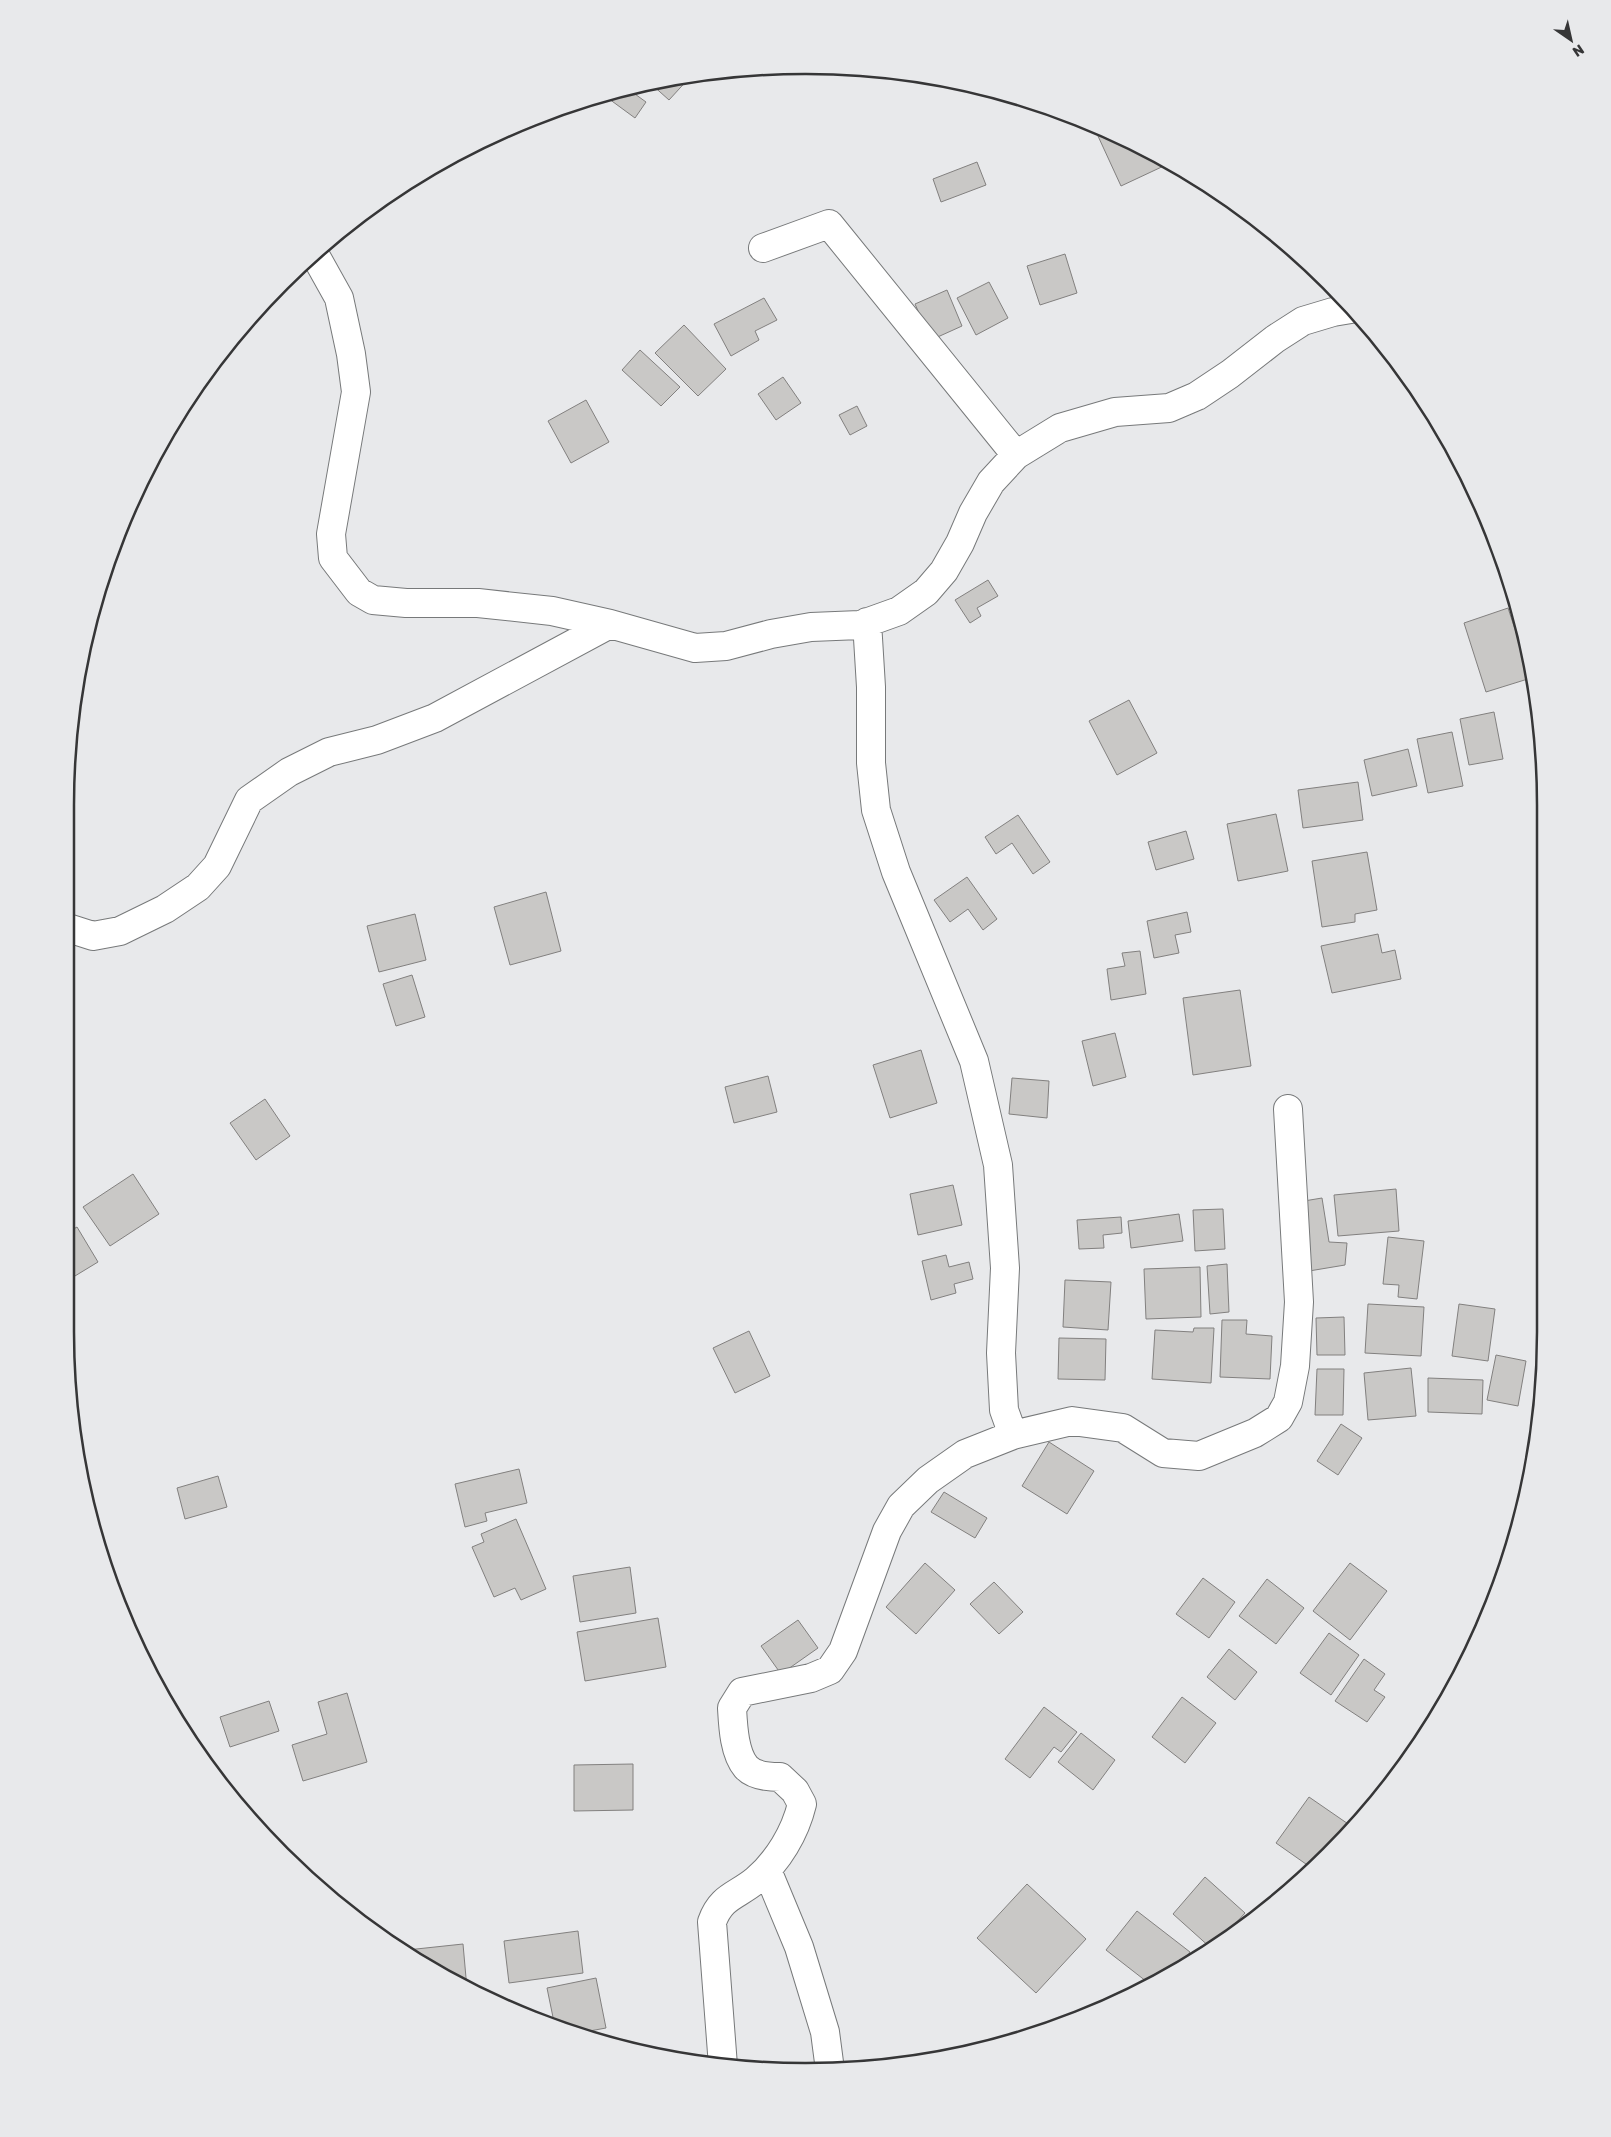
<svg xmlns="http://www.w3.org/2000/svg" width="1611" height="2137" font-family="Rubik,sans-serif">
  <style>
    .building { fill: #c9c8c6; stroke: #82807f }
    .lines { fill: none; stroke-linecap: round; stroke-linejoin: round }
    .minor-casing { stroke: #77797a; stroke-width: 30 }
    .minor { stroke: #fff; stroke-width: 28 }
    .rim { fill: none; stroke: #363637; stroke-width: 2.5 }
  </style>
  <rect width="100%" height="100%" fill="#e8e9eb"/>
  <!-- building -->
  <path class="building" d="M691 76 669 100 650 83 661 79Z
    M628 89 646 102 635 118 605 96Z
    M1092 123 1168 164 1121 186Z
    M977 162 986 185 941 202 933 179Z
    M1065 254 1077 293 1040 305 1027 266Z
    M989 282 1008 318 976 335 957 298Z
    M947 290 962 326 931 340 915 304Z
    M764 298 777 320 755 331 759 340 731 356 714 324Z
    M684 325 726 369 698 396 655 353Z
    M640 350 680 387 661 406 622 370Z
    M783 377 801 403 776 420 758 394Z
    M586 400 609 442 571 463 548 421Z
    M857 406 867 426 850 435 839 415Z
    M988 580 998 596 977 608 981 616 970 623 955 600Z
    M1508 608 1531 678 1486 692 1464 623Z
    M1129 700 1157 753 1117 775 1089 721Z
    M1494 712 1503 759 1469 765 1460 719Z
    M1452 732 1463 786 1428 793 1417 739Z
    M1408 749 1417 786 1372 796 1364 760Z
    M1358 782 1363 820 1303 828 1298 790Z
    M1276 814 1288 871 1238 881 1227 824Z
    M1018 815 1050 862 1033 874 1012 843 996 854 985 837Z
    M1186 831 1194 859 1156 870 1148 842Z
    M1367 852 1377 910 1355 914V922L1322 927 1312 861Z
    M967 877 997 919 983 930 968 909 950 922 934 900Z
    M546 892 561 951 510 965 494 907Z
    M1187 912 1191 932 1175 935 1179 953 1154 958 1147 921Z
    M415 914 426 960 379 972 367 926Z
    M1378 934 1382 953 1395 950 1401 979 1332 993 1321 946Z
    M1140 951 1146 994 1111 1000 1107 969 1125 966 1122 953Z
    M412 975 425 1017 396 1026 383 984Z
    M1240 990 1251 1066 1193 1075 1183 998Z
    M1115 1033 1126 1077 1093 1086 1082 1041Z
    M921 1050 937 1103 890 1118 873 1065Z
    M768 1076 777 1112 734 1123 725 1087Z
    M1012 1078 1049 1081 1047 1118 1009 1114Z
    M265 1099 290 1136 256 1160 230 1123Z
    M133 1174 159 1214 110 1246 83 1207Z
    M953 1185 962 1225 918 1235 910 1194Z
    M1396 1189 1399 1231 1338 1236 1334 1195Z
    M1322 1198 1329 1242 1347 1243 1345 1265 1309 1271 1298 1202Z
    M1223 1209 1225 1249 1195 1251 1193 1210Z
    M1179 1214 1183 1241 1131 1248 1128 1221Z
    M1121 1217 1122 1233 1103 1235 1104 1248 1079 1249 1077 1220Z
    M77 1227 98 1262 70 1279V1231Z
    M1388 1237 1424 1241 1417 1299 1398 1297 1399 1285 1383 1284Z
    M946 1255 949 1267 969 1262 973 1279 954 1284 956 1293 931 1300 922 1261Z
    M1227 1264 1229 1312 1210 1314 1207 1266Z
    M1200 1267 1201 1317 1146 1319 1144 1269Z
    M1065 1280 1111 1282 1108 1330 1063 1327Z
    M1368 1304 1424 1307 1421 1356 1365 1353Z
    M1459 1304 1495 1309 1488 1361 1452 1356Z
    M1344 1317 1345 1355H1317L1316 1318Z
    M1222 1320H1247L1246 1334 1272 1336 1270 1379 1220 1377Z
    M1194 1328H1214L1211 1383 1152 1379 1155 1330 1193 1332Z
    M749 1331 770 1376 735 1393 713 1348Z
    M1059 1338 1106 1339 1105 1380 1058 1379Z
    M1496 1355 1526 1361 1518 1406 1487 1400Z
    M1411 1368 1416 1416 1368 1420 1364 1373Z
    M1317 1369H1344L1343 1415H1315Z
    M1428 1378 1483 1380 1482 1414 1428 1412Z
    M1341 1424 1362 1438 1338 1475 1317 1461Z
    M1049 1442 1094 1471 1067 1514 1022 1486Z
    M519 1469 527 1503 485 1513 487 1521 465 1527 455 1484Z
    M218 1476 227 1507 185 1519 177 1488Z
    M944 1492 987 1518 975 1538 931 1512Z
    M516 1519 546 1589 521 1600 515 1588 494 1597 472 1547 484 1542 481 1534Z
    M925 1563 955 1590 916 1634 886 1607Z
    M1350 1563 1387 1591 1350 1640 1313 1611Z
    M630 1567 636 1613 580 1622 573 1576Z
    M1203 1578 1235 1602 1209 1638 1176 1614Z
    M1267 1579 1304 1608 1276 1644 1239 1616Z
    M994 1582 1023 1612 999 1634 970 1604Z
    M658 1618 666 1667 585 1681 577 1632Z
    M798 1620 818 1648 781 1674 761 1646Z
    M1329 1633 1359 1655 1331 1695 1300 1673Z
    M1229 1649 1257 1672 1235 1700 1207 1677Z
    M1364 1659 1385 1674 1374 1690 1385 1697 1367 1722 1335 1701Z
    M347 1693 367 1762 303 1781 292 1745 327 1734 318 1702Z
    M1182 1697 1216 1723 1185 1763 1152 1737Z
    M269 1701 279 1731 230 1747 220 1717Z
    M1044 1707 1077 1732 1061 1752 1054 1747 1030 1778 1005 1759Z
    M1081 1733 1115 1760 1093 1790 1058 1762Z
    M633 1764V1810L574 1811V1765Z
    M1309 1797 1354 1828 1313 1869 1276 1843Z
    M1205 1877 1245 1913 1212 1949 1173 1914Z
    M1027 1884 1086 1939 1036 1993 977 1938Z
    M1137 1911 1190 1952 1176 1971 1151 1985 1106 1950Z
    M578 1931 583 1973 509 1983 504 1941Z
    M463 1944 467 1989 407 1955V1950Z
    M596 1978 606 2028 573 2034 555 2027 547 1988Z"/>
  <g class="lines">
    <!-- minor casing -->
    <g class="minor-casing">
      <path id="minor" d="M763 248 829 224 1016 455
        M315 255 339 298 351 354 356 392 331 534 333 558 359 592 373 600 406 603H478L552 611 610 624 695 648 726 646 771 634 811 627 860 625 899 611 926 592 944 571 960 543 973 513 991 482 1016 455 1060 428 1115 412 1169 408 1197 396 1230 374 1275 339 1303 321 1333 312 1351 309
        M867 622 871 687V763L876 810 896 872 974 1061 998 1165 1005 1268 1001 1353 1004 1410 1013 1435
        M68 928 93 936 120 931 165 909 198 887 217 866 249 800 289 772 329 752 377 740 435 718 610 624
        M767 1870 799 1947 825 2032 830 2070
        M723 2066 712 1922C721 1896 737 1896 756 1880 778 1861 795 1833 802 1804L795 1791 780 1777C769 1777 754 1776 746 1767 734 1753 733 1725 732 1708L742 1692 811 1678 830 1670 843 1651 887 1531 901 1506 928 1480 965 1454 1013 1435 1072 1421 1123 1428 1163 1453 1199 1456 1255 1433 1279 1418 1288 1402 1295 1366 1299 1302 1288 1109"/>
    </g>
    <!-- minor -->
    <use href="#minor" class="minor"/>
  </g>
  <!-- crop -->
  <path d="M0 0H1611V2137H0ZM805 74H806A731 731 0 0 1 1537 805V1332A731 731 0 0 1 806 2063H805A731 731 0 0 1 74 1332V805A731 731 0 0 1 805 74Z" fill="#e8e9eb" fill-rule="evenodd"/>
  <path class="rim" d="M805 74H806A731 731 0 0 1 1537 805V1332A731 731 0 0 1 806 2063H805A731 731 0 0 1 74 1332V805A731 731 0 0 1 805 74Z"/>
  <!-- north arrow -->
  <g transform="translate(1571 40) rotate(146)" stroke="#e8e9eb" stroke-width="4" paint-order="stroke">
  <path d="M0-4L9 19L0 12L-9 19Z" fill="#363637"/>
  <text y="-8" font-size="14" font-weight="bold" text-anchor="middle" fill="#363637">N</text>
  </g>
</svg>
